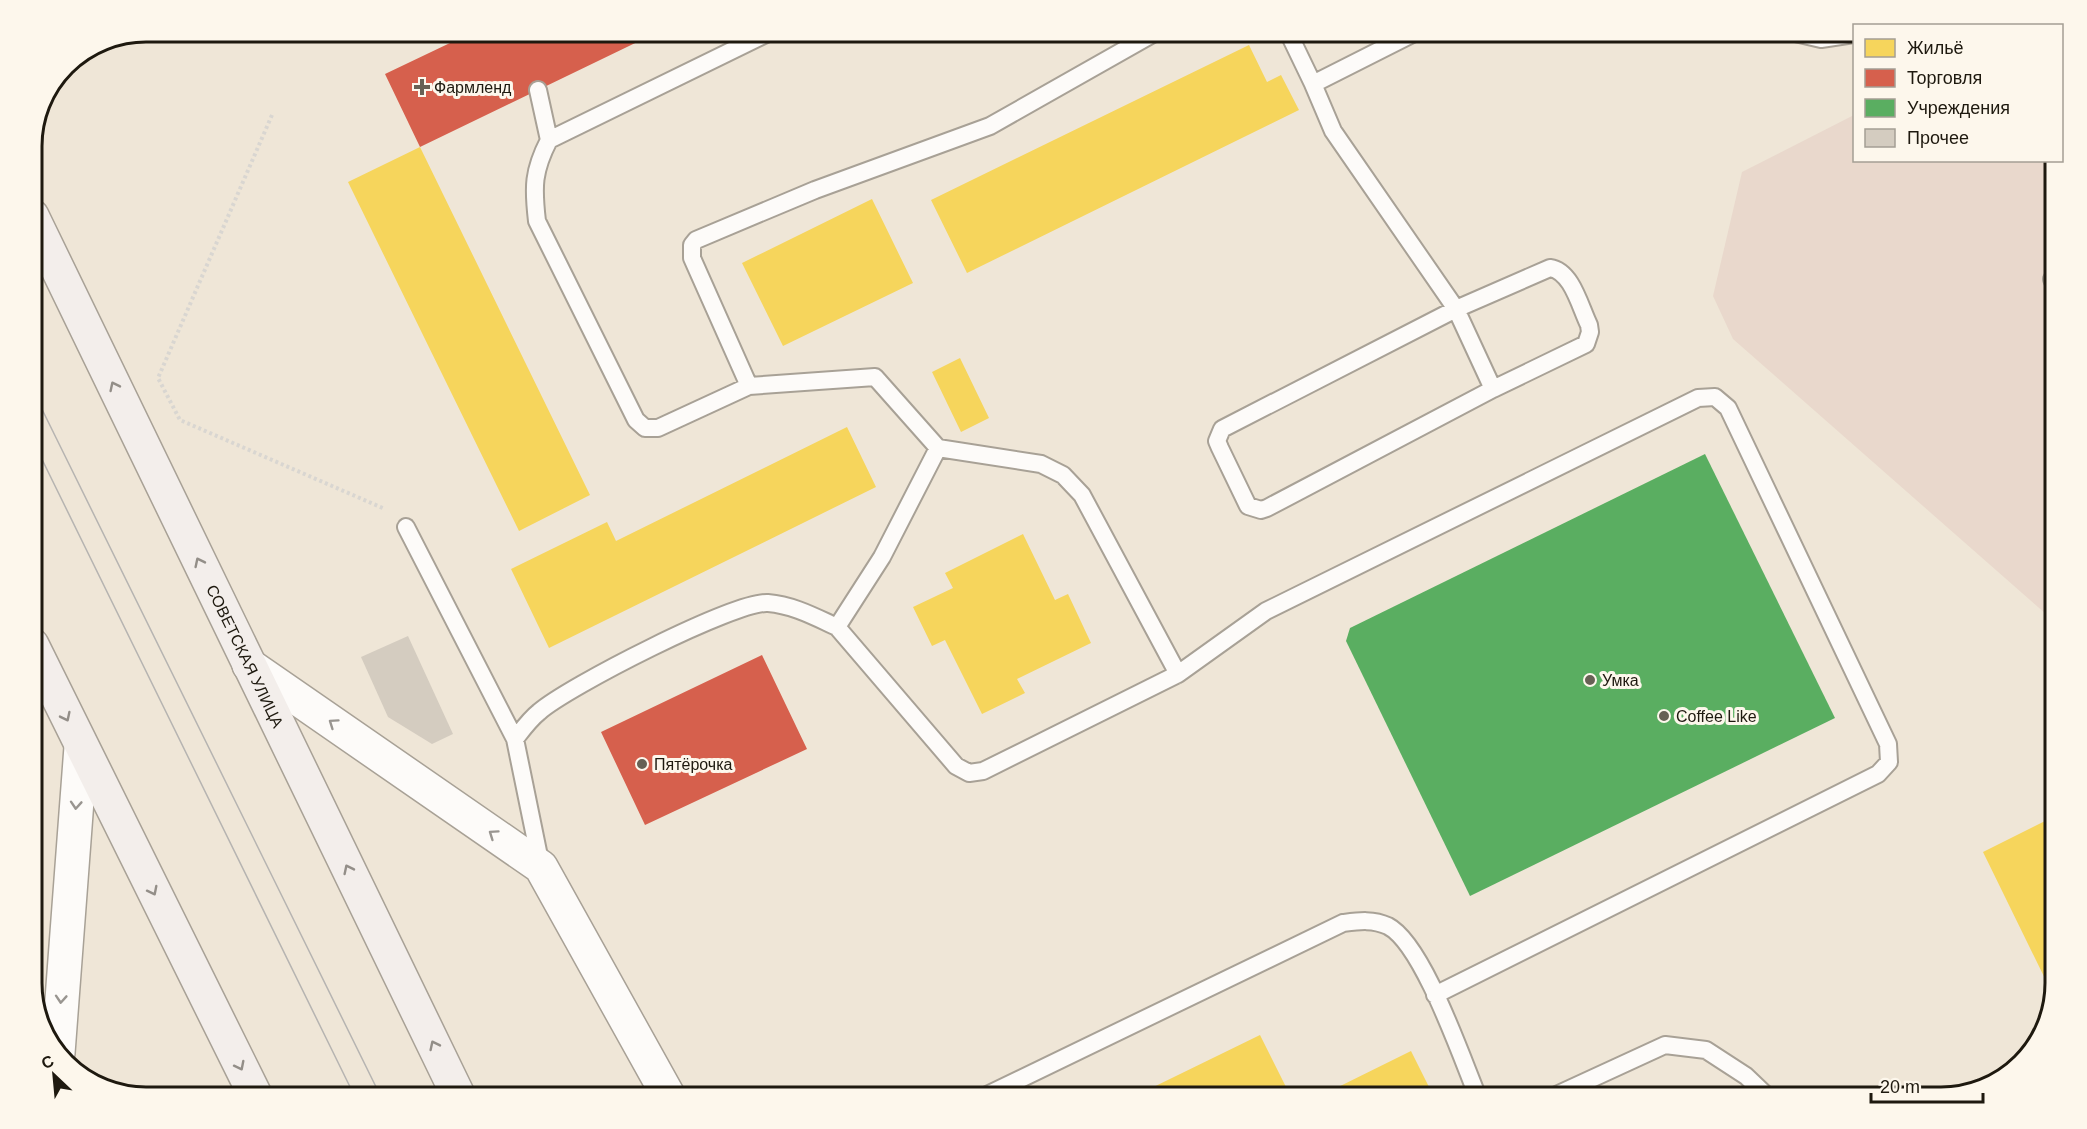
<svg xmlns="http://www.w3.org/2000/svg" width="2087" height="1129" font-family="Arial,sans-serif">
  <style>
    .education { fill: #e9d8cc }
    .homes { fill: #f6d55c }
    .shops { fill: #d6604d }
    .public { fill: #5aae61 }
    .building { fill: #d4ccc0 }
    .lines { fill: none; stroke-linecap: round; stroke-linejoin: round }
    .lane-casing { stroke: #a8a196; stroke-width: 20 }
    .street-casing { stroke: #a8a196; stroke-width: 36 }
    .secondary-casing { stroke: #a8a196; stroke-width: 36 }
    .path { stroke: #d9d6d1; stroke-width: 4; stroke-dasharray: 3 3; stroke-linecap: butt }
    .lane { stroke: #fdfbf9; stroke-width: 16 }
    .street { stroke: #fdfbf9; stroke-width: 33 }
    .secondary { stroke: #f3eeeb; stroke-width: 33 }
    .tram { stroke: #b6b4b1; stroke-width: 1.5 }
    .oneway { stroke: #938e88 }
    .oneway2 { stroke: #999590 }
    .poi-dot { fill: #676155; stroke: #fdf7ec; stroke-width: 2 }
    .labels { text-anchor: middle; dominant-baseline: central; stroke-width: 6; stroke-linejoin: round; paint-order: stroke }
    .poi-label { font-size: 16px; fill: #1e190f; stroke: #fdf7ec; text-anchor: start }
    .street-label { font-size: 16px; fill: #1e190f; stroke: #fdf7ec }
    .rim { fill: none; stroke: #1e190f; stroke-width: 3 }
  </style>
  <rect width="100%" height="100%" fill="#efe6d7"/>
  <!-- education -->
  <path class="education" d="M1854 115V160L2055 161V622L1733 339 1713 296 1742 172Z"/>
  <!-- homes -->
  <path class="homes" d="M1249 45 1267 82 1281 75 1299 110 967 273 931 200Z
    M420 147 590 495 519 531 348 182Z
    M872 199 913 283 783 346 742 263Z
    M960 358 989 418 961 432 932 372Z
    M847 427 876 487 549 648 511 569 607 522 616 541Z
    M1023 534 1055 600 1068 594 1091 643 1017 679 1025 693 982 714 945 640 932 646 913 607 953 588 945 573Z
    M2055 816 2056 982 2053 995 1983 852Z
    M1260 1035 1291 1097H1133Z
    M1411 1051 1434 1097H1318Z"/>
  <!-- shops -->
  <path class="shops" d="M473 32H658L420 147 385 74Z
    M762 655 807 749 645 825 601 732Z"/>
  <!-- public -->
  <path class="public" d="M1705 454 1835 718 1470 896 1346 641 1350 628Z"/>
  <!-- building -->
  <path class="building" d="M408 636 453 734 432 744 388 717 361 657Z"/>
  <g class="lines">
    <!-- lane casing -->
    <g class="lane-casing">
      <path id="lane" d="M770 32 549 140C533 171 533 187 537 221L636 420 645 428H658L749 386 875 377 938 448
        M1288 32 1313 84 1416 32
        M1791 32 1821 39 1854 34
        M1313 84 1333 131 1456 309 1493 389
        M538 90 549 140
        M1550 268C1572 271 1580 307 1589 325L1590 332 1586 344 1493 389 1267 508 1261 510 1248 506 1220 448 1217 441 1222 429 1456 309Z
        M2055 277 2052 279 2055 286
        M749 386 692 258V245L696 240 815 190 990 126 1156 32
        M406 527 515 739 541 866
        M1178 674 1266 611 1698 398 1715 397 1728 408 1888 744 1889 762 1878 774 1435 995
        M515 739C522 730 530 719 539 712 567 687 735 601 768 603 793 605 815 617 837 627L882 557 938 448 1041 464 1063 475 1082 495 1178 674 983 771 969 773 956 766 837 627
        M983 1097 1343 923C1359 921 1373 919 1388 926 1423 944 1462 1059 1478 1097
        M1552 1097 1665 1045 1706 1050 1746 1076 1768 1097"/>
    </g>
    <!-- street casing -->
    <g class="street-casing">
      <path id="street" d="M249 665 541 867 669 1097
        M58 1053 81 747"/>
    </g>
    <!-- secondary casing -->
    <g class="secondary-casing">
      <g id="secondary">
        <path id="s1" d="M32 216 459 1097"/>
        <path d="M32 645 256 1097"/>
      </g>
    </g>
    <!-- path -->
    <path class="path" d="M272 115 158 378 180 420 385 509"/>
    <!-- lane -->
    <use href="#lane" class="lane"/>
    <!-- street -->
    <use href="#street" class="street"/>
    <!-- secondary -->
    <use href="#secondary" class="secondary"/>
    <!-- tram -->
    <path class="tram" d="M32 389 381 1097
      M32 439 355 1097"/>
  </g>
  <!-- one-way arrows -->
  <defs><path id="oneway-chevron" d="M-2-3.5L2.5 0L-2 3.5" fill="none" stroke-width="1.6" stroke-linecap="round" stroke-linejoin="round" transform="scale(1.5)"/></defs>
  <g class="oneway">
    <use href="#oneway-chevron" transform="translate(114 386) rotate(-116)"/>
    <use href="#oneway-chevron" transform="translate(199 562) rotate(-116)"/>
    <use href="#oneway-chevron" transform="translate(66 717) rotate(64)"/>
    <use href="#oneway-chevron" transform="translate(348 869) rotate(-116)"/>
    <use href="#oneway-chevron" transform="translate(153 891) rotate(63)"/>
    <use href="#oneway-chevron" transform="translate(434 1045) rotate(-116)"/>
    <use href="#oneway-chevron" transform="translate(240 1066) rotate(63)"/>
  </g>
  <g class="oneway2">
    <use href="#oneway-chevron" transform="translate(333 723) rotate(-145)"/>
    <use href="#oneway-chevron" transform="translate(76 805) rotate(94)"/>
    <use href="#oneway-chevron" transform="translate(493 834) rotate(-145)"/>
    <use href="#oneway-chevron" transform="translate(61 999) rotate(94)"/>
  </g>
  <!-- markers -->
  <g class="poi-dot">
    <path d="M419 78h6v6h6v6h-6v6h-6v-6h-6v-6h6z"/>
    <circle cx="1590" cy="680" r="6"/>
    <circle cx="1664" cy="716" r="6"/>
    <circle cx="642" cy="764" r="6"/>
  </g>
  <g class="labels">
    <!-- poi labels -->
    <g class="poi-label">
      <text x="434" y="87">Фармленд</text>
      <text x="1602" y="680">Умка</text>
      <text x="1676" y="716">Coffee Like</text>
      <text x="654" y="764">Пятёрочка</text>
    </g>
    <!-- street labels -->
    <g class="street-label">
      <text stroke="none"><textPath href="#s1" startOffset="489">СОВЕТСКАЯ УЛИЦА</textPath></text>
    </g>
  </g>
  <!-- crop -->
  <path d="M0 0H2087V1129H0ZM146 42H1941A104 104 0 0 1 2045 146V983A104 104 0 0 1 1941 1087H146A104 104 0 0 1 42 983V146A104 104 0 0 1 146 42Z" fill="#fdf7ec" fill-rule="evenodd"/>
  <path class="rim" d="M146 42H1941A104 104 0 0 1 2045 146V983A104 104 0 0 1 1941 1087H146A104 104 0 0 1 42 983V146A104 104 0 0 1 146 42Z"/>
  <!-- legend -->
  <rect x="1853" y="24" width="210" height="138" fill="#fdf7ec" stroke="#a49e94" stroke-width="1.5"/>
  <rect x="1865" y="39" width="30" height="18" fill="#f6d55c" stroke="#a49e94" stroke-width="1.5"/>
  <text x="1907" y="54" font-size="18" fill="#1e190f">Жильё</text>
  <rect x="1865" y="69" width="30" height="18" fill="#d6604d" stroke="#a49e94" stroke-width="1.5"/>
  <text x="1907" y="84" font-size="18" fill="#1e190f">Торговля</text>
  <rect x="1865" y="99" width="30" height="18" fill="#5aae61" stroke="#a49e94" stroke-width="1.5"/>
  <text x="1907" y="114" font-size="18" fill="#1e190f">Учреждения</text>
  <rect x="1865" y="129" width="30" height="18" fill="#d4ccc0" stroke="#a49e94" stroke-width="1.5"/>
  <text x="1907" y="144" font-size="18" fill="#1e190f">Прочее</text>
  <!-- north arrow -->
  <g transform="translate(54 1075) rotate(334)" stroke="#fdf7ec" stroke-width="4.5" paint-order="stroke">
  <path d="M0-4.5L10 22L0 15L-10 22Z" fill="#1e190f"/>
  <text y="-9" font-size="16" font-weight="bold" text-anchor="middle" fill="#1e190f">С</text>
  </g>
  <!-- scale -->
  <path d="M1871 1093v9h112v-9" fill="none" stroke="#1e190f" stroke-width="3"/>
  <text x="1880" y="1093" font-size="18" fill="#1e190f" stroke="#fdf7ec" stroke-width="4.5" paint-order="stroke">20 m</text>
</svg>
